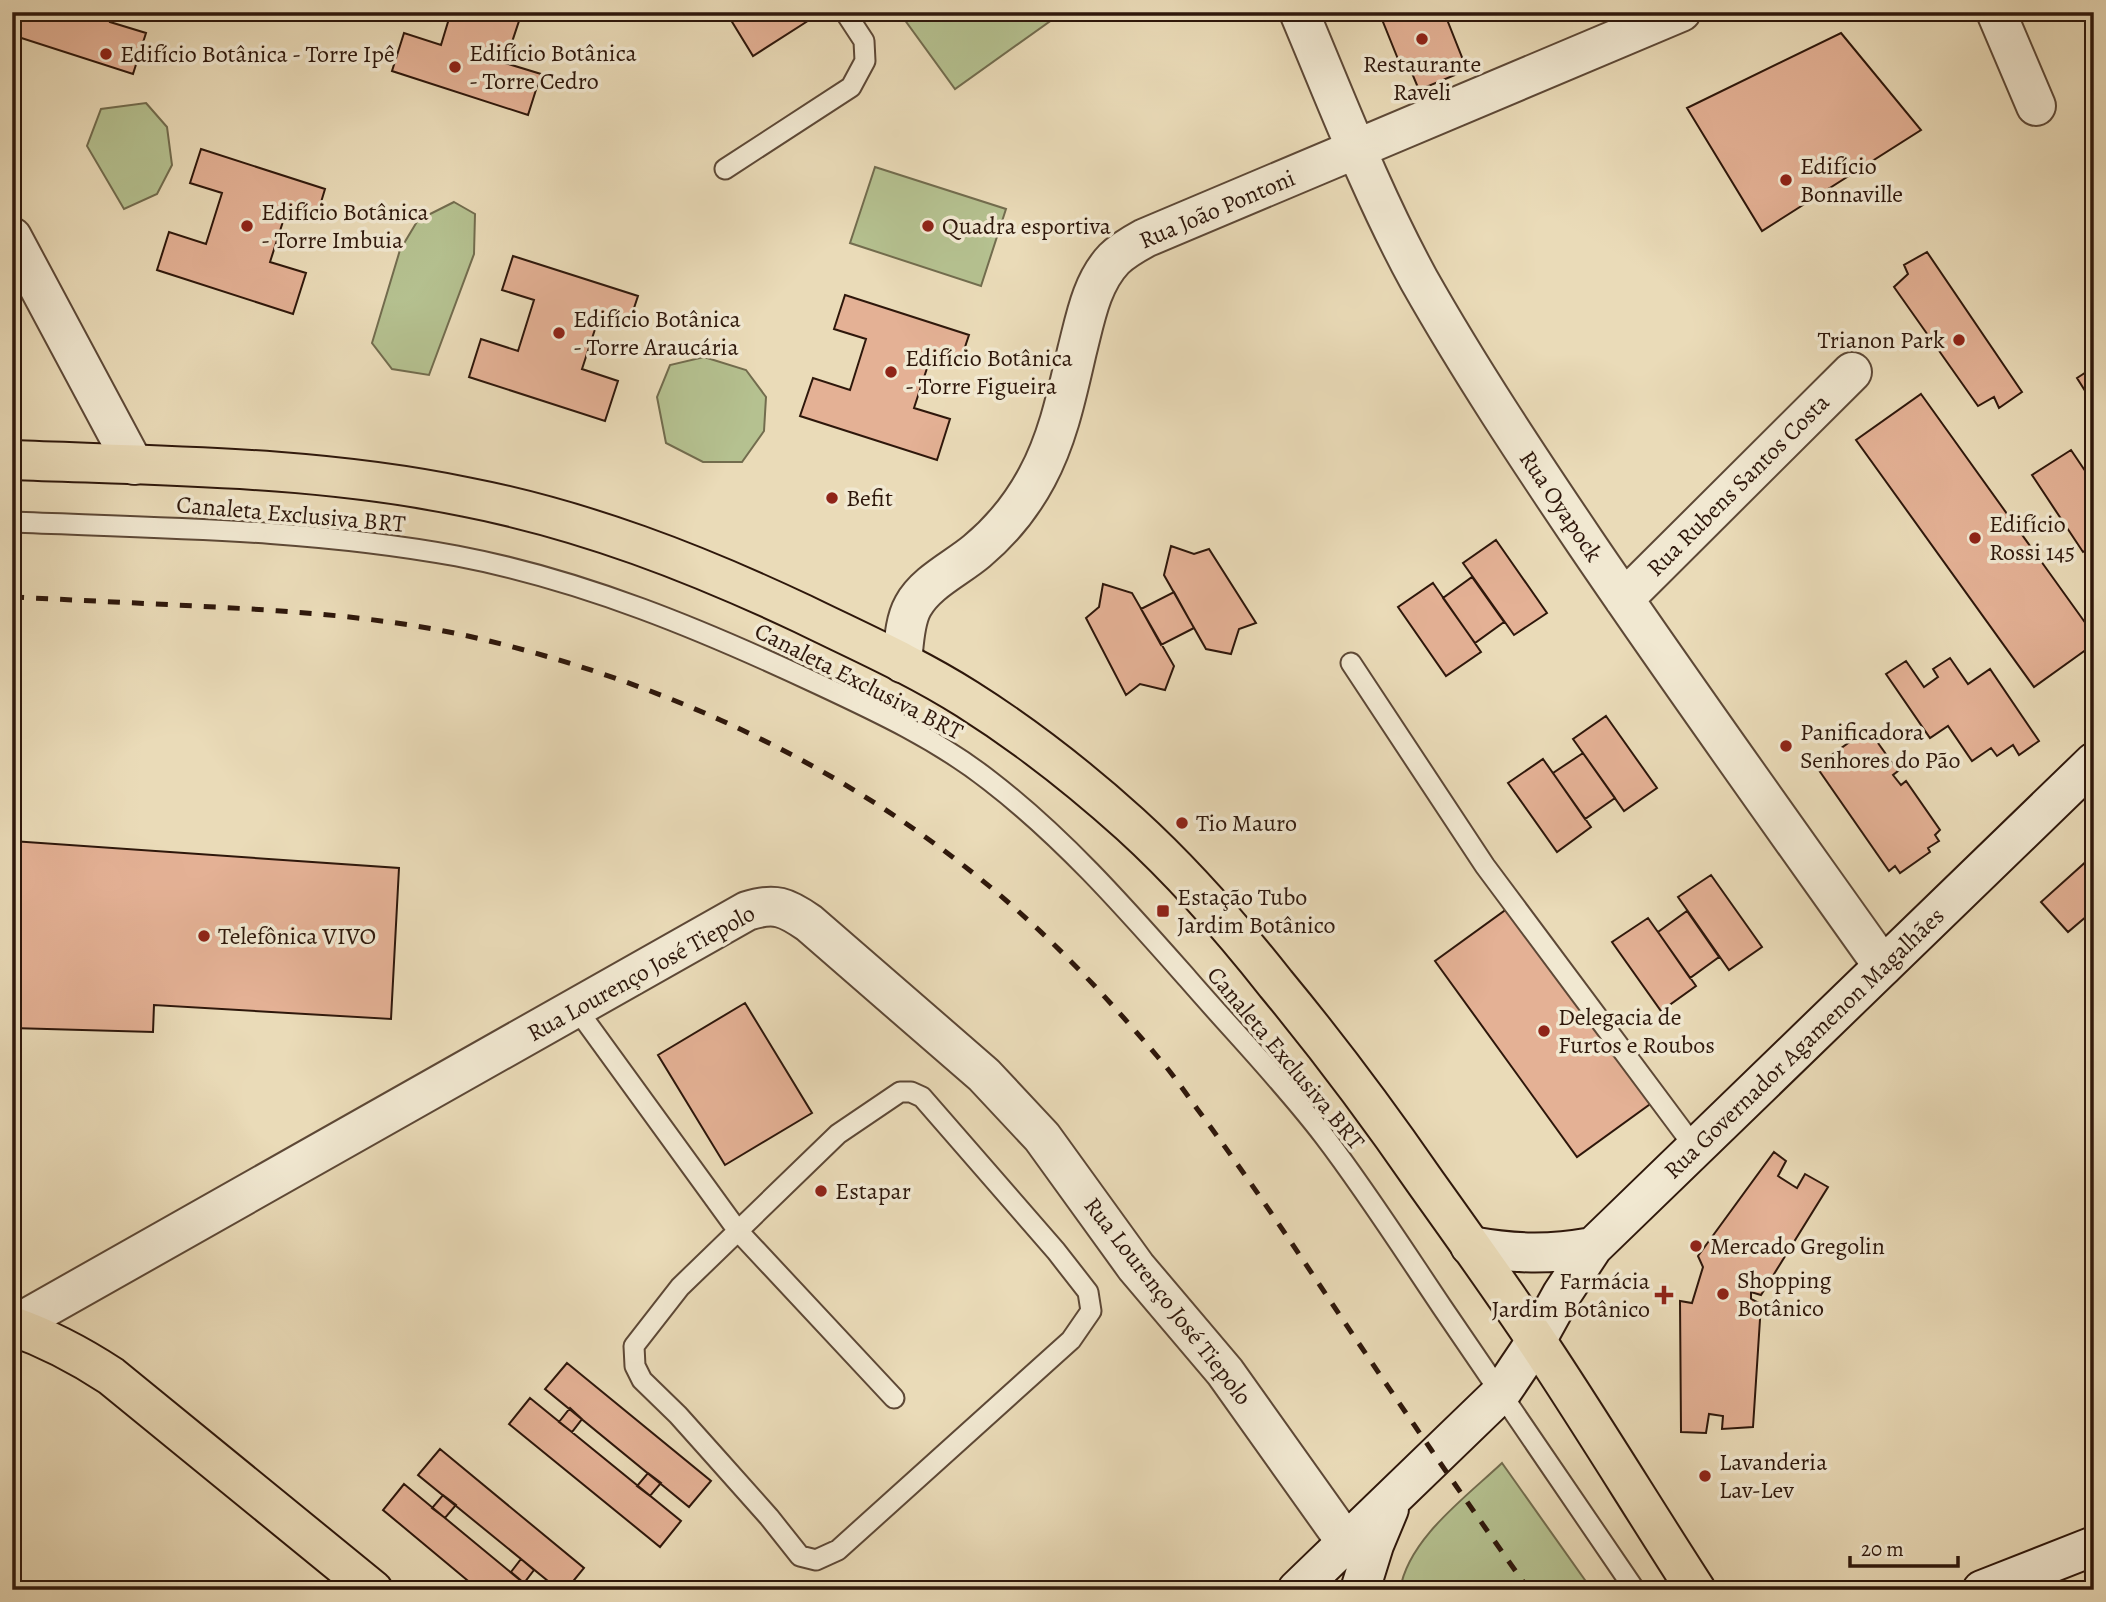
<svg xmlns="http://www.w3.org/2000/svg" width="2106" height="1602" font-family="Alegreya,serif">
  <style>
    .green { fill: #b5c190; stroke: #726c4e; stroke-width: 2 }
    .building { fill: #e4b195; stroke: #2e170b; stroke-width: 2 }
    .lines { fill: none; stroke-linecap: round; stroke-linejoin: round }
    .lane-casing { stroke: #5d4836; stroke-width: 23 }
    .street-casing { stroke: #5d4836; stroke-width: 42 }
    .secondary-casing { stroke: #2e170b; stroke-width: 42 }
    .primary-casing { stroke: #2e170b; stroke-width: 42 }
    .lane { stroke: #f1e8d1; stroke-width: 19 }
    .street { stroke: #f1e8d1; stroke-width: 38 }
    .secondary { stroke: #f1e8d1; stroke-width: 38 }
    .primary { stroke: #eadbb8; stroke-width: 38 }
    .rail { stroke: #2e170b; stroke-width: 5; stroke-dasharray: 12 12; stroke-linecap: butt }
    .poi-dot { fill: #8f2418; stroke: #f1e8d1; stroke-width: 2.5 }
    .labels { text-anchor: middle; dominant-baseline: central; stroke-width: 7; stroke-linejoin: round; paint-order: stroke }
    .poi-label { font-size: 24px; fill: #2e170b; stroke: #f1e8d1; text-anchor: start }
    .street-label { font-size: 24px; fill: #2e170b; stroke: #f1e8d1 }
  </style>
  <rect width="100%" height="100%" fill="#eadbb8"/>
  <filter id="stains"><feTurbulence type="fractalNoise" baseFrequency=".00286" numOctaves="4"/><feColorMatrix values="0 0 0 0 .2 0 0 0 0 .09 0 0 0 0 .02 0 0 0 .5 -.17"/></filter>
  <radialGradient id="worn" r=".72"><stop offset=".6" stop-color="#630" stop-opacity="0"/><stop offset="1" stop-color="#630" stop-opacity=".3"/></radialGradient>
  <!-- green -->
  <path class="green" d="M899 12H1063L955 89Z
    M146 103 167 127 172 165 157 194 124 209 87 146 101 109Z
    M875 167 1006 209 981 286 850 243Z
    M454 202 475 214 474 254 429 375 392 369 372 343 400 250 418 220Z
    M704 357 746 370 766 397 764 431 742 462H703L666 443 657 397 670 365Z
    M1502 1463 1592 1590H1400C1408 1539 1466 1497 1502 1463Z"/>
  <!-- building -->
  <path class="building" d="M12 12H113L110 22 146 33 133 74 12 35Z
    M451 12H522L505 63 541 74 528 115 392 71 404 33 441 45Z
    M527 12H553L551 20Z
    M726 12H811L814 17 753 56Z
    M1379 12H1444L1467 70 1419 90 1409 66 1402 69Z
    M1841 33 1921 130 1762 231 1687 108Z
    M201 149 325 189 316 219 287 209 270 262 306 273 293 314 157 270 169 232 206 244 222 193 190 183Z
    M1927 252 2022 392 1999 408 1994 397 1978 406 1894 287 1908 274 1904 265Z
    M513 256 638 296 628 326 599 317 582 369 618 381 605 421 469 377 481 339 518 351 534 300 502 290Z
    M845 295 969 335 959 365 931 356 914 408 950 419 937 460 800 416 813 378 850 390 866 339 834 329Z
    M2094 367V405L2077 378Z
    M1921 394 2094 635V644L2034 687 1856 440Z
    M2071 450 2094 484V545L2083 552 2032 475Z
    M1496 540 1547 613 1514 635 1463 563Z
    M1171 546 1194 554 1209 549 1256 623 1239 629 1231 654 1206 649 1164 575Z
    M1472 577 1504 622 1475 643 1443 598Z
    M1433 583 1481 652 1446 676 1398 607Z
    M1103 584 1132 593 1174 666 1165 690 1140 684 1126 695 1086 618 1099 607Z
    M1174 592 1194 628 1161 645 1141 609Z
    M1950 658 1968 684 1990 669 2039 741 2019 755 2013 745 1997 756 1991 748 1972 761 1948 726 1930 738 1886 674 1906 661 1924 687 1938 677 1933 669Z
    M1606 716 1657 788 1624 811 1573 739Z
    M1868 729 1898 771 1893 775 1901 785 1906 781 1940 830 1935 835 1939 841 1928 848 1930 852 1900 873 1895 866 1889 871 1816 766Z
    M1583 753 1615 798 1585 819 1553 773Z
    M1543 759 1591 827 1557 852 1508 783Z
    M12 841 399 868 391 1019 154 1005 153 1032 12 1028Z
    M2089 859 2094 864V910L2068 932 2041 902Z
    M1711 875 1762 947 1729 970 1678 897Z
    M1511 906 1653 1102 1577 1157 1435 961Z
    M1687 911 1719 957 1690 978 1658 932Z
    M1648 918 1696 986 1661 1011 1612 942Z
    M745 1003 812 1113 725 1165 658 1055Z
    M1774 1152 1786 1161 1778 1176 1792 1185 1797 1188 1805 1174 1828 1187 1761 1295 1751 1292V1299L1761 1304 1753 1427 1722 1429 1723 1416 1709 1414 1706 1433 1681 1432 1680 1301 1692 1303 1703 1267 1698 1256Z
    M567 1363 711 1481 689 1507 545 1389Z
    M530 1398 681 1521 660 1547 509 1424Z
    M570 1408 582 1419 572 1432 559 1422Z
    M440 1449 584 1568 566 1590H559L418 1475Z
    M648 1473 661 1483 650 1496 637 1486Z
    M404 1484 445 1518 532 1590H479L383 1510Z
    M443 1495 456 1505 445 1518 432 1508Z
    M521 1559 534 1570 524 1583 511 1572Z"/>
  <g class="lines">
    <!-- lane casing -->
    <g class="lane-casing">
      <path id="lane" d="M725 169 851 87 865 61 864 41 845 12
        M12 522C161 528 310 529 457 556 583 580 703 630 818 684 878 712 938 740 990 781 1064 838 1126 909 1188 979 1233 1031 1282 1081 1324 1136 1366 1191 1403 1249 1442 1307 1506 1401 1571 1495 1635 1590
        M1351 663 1485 866 1696 1149
        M576 1008 738 1231 894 1398
        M900 1092H911L922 1097 1056 1251 1088 1292 1091 1311 1071 1340 838 1550 816 1560 800 1556 769 1517 712 1453 678 1415 642 1380 635 1366 634 1346 680 1287 838 1134Z"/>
    </g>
    <!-- street casing -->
    <g class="street-casing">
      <path id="street" d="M1299 12C1337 102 1372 194 1419 280 1470 370 1527 456 1585 542 1682 685 1783 825 1883 966
        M1996 12 2036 106
        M12 237 134 465
        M1624 599 1852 372
        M902 663C904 645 904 622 913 606 926 582 957 568 977 551 1001 531 1022 505 1037 477 1058 438 1067 394 1077 351 1085 320 1091 283 1114 259 1123 250 1134 244 1145 238L1681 12
        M13 1326 747 911C775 902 786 907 809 923L984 1075 1042 1137 1136 1267 1225 1372 1346 1542"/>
    </g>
    <!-- secondary casing -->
    <g class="secondary-casing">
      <path id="secondary" d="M1470 1246C1516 1254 1547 1255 1593 1247
        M1297 1590 1501 1393 1536 1341 1562 1294 1593 1247 2094 762
        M1360 1590 1374 1545 1389 1509
        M1982 1590 2094 1546"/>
    </g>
    <!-- primary casing -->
    <g class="primary-casing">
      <path id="primary" d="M12 460C163 466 317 466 466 497 584 520 695 563 803 614 858 641 915 666 967 699 1024 735 1079 778 1130 824 1184 873 1231 927 1276 984 1329 1048 1379 1115 1426 1183 1464 1236 1502 1289 1538 1343 1592 1424 1643 1508 1696 1590
        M12 1326C49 1339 79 1355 111 1376L373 1590"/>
    </g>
    <!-- lane -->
    <use href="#lane" class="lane"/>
    <!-- street -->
    <use href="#street" class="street"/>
    <!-- secondary -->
    <use href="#secondary" class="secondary"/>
    <!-- primary -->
    <use href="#primary" class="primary"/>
    <!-- rail -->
    <path class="rail" d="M12 597C74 600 135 603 196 606 293 611 391 617 485 640 676 686 860 773 1009 903 1063 950 1111 1002 1157 1056 1172 1073 1185 1092 1198 1110 1239 1165 1277 1221 1315 1278 1385 1383 1456 1487 1529 1590"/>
  </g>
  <!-- markers -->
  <g class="poi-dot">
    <circle cx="1422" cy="39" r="7"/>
    <circle cx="106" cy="54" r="7"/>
    <circle cx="455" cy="67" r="7"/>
    <circle cx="1786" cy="180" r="7"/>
    <circle cx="247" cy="226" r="7"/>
    <circle cx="928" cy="226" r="7"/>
    <circle cx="559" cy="333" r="7"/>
    <circle cx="1959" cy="340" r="7"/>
    <circle cx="891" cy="372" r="7"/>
    <circle cx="832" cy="498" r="7"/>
    <circle cx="1975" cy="538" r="7"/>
    <circle cx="1786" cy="746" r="7"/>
    <circle cx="1182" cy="823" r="7"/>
    <rect x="1156" y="904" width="14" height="14" rx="3.5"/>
    <circle cx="204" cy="936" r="7"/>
    <circle cx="1544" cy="1031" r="7"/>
    <circle cx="821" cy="1191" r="7"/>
    <circle cx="1696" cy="1246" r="7"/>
    <circle cx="1723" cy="1294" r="7"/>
    <path d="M1660.5 1284.5h7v7h7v7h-7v7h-7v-7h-7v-7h7z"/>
    <circle cx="1705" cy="1476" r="7"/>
  </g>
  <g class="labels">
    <!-- poi labels -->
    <g class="poi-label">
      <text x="469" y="53">Edifício Botânica<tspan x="469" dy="28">- Torre Cedro</tspan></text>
      <text x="120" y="54">Edifício Botânica - Torre Ipê</text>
      <text x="1422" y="64" text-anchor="middle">Restaurante<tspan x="1422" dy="28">Raveli</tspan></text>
      <text x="1800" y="166">Edifício<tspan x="1800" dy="28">Bonnaville</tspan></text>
      <text x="261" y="212">Edifício Botânica<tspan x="261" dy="28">- Torre Imbuia</tspan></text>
      <text x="942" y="226">Quadra esportiva</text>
      <text x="573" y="319">Edifício Botânica<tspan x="573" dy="28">- Torre Araucária</tspan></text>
      <text x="1945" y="340" text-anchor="end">Trianon Park</text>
      <text x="905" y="358">Edifício Botânica<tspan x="905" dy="28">- Torre Figueira</tspan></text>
      <text x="846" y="498">Befit</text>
      <text x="1989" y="524">Edifício<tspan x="1989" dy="28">Rossi 145</tspan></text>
      <text x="1800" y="732">Panificadora<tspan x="1800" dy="28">Senhores do Pão</tspan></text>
      <text x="1196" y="823">Tio Mauro</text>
      <text x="1177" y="897">Estação Tubo<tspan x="1177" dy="28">Jardim Botânico</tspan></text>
      <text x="218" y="936">Telefônica VIVO</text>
      <text x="1558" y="1017">Delegacia de<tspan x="1558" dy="28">Furtos e Roubos</tspan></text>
      <text x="835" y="1191">Estapar</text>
      <text x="1710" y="1246">Mercado Gregolin</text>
      <text x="1737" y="1280">Shopping<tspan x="1737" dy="28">Botânico</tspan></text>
      <text x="1650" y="1281" text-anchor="end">Farmácia<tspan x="1650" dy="28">Jardim Botânico</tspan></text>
      <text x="1719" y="1462">Lavanderia<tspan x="1719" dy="28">Lav-Lev</tspan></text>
    </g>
    <!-- street labels -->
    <g class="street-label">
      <text transform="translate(1217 209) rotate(-23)">Rua João Pontoni</text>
      <text transform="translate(1738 485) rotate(-45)">Rua Rubens Santos Costa</text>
      <text transform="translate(1561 506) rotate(56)">Rua Oyapock</text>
      <text transform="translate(291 514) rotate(5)">Canaleta Exclusiva BRT</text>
      <text transform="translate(859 681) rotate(27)">Canaleta Exclusiva BRT</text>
      <text transform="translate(641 973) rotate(-29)">Rua Lourenço José Tiepolo</text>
      <text transform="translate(1804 1043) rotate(-44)">Rua Governador Agamenon Magalhães</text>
      <text transform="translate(1286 1058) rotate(50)">Canaleta Exclusiva BRT</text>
      <text transform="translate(1168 1301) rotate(52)">Rua Lourenço José Tiepolo</text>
    </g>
  </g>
  <!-- margin -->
  <rect width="2106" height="1602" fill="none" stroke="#eadbb8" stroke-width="42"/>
  <rect x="14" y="14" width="2078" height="1574" fill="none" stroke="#2e170b" stroke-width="3.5"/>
  <rect x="21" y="21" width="2064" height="1560" fill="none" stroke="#2e170b" stroke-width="2"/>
  <!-- scale -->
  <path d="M1850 1556v10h108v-10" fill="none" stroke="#2e170b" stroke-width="3.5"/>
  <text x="1861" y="1556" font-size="21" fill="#2e170b" stroke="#f1e8d1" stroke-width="5" paint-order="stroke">20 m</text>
  <rect width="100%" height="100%" filter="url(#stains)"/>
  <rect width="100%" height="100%" fill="url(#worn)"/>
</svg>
